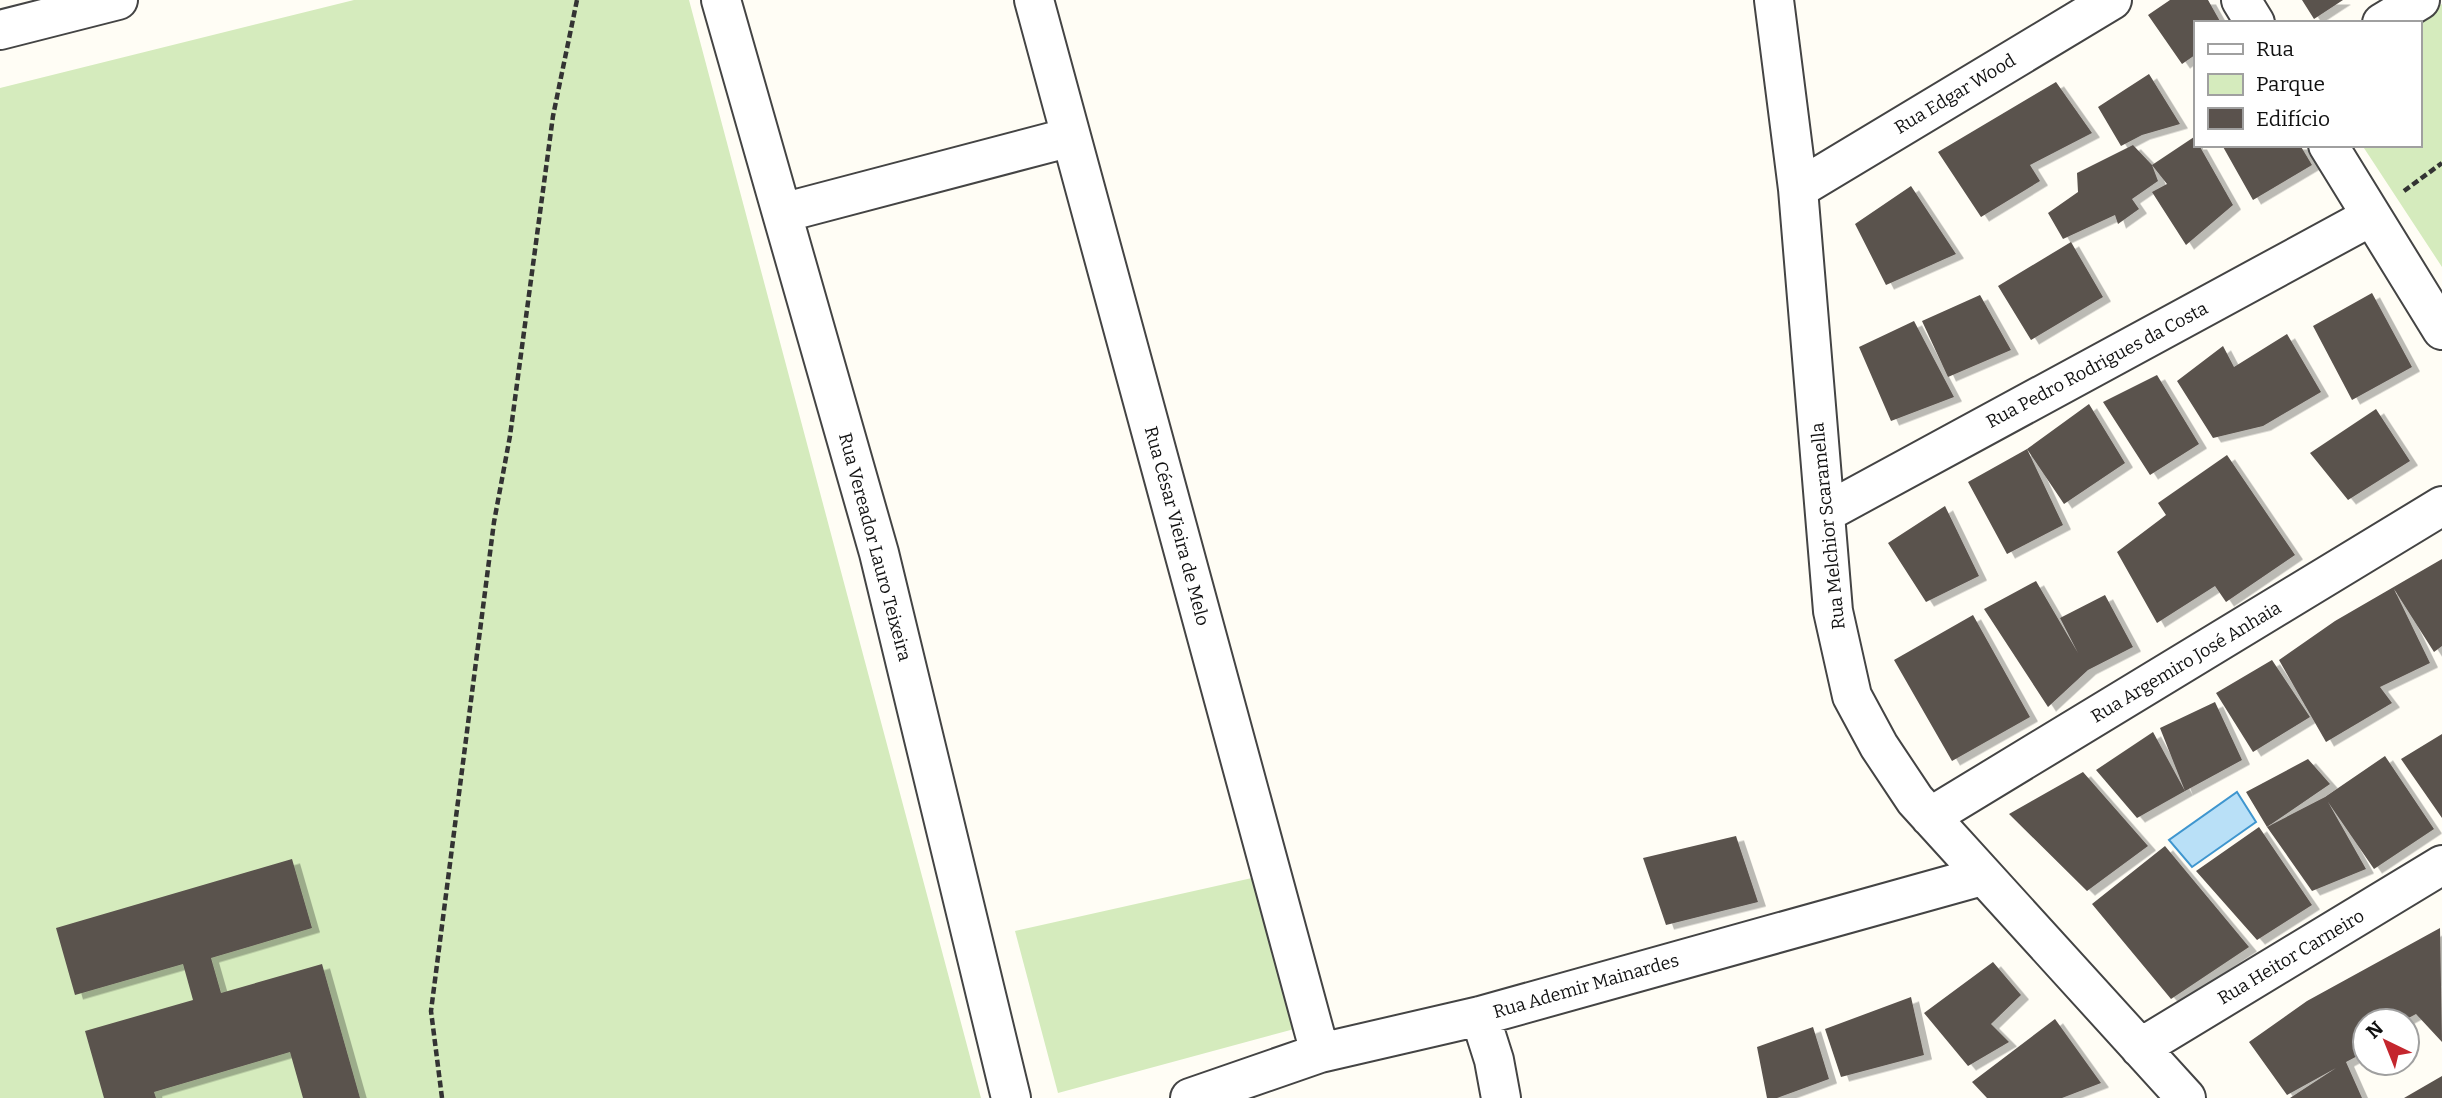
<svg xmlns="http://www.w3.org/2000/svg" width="2442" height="1098" font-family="Bitter,serif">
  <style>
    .green { fill: #d5ebbd }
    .water { fill: #b9e0f7; stroke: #3f96cf; stroke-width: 2 }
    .building { fill: #5a524d; filter: url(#shadow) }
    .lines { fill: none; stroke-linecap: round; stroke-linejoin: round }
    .minor-casing { stroke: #444; stroke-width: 42 }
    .path { stroke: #333; stroke-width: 4.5; stroke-dasharray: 7 3.5; stroke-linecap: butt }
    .minor { stroke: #fff; stroke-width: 38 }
    .labels { text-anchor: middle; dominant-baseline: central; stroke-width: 7; stroke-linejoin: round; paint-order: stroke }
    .street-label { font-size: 18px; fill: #111; stroke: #fff }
  </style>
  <defs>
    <filter id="shadow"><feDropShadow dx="8" dy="4.5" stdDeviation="0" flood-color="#0004"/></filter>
  </defs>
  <rect width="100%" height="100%" fill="#fffdf5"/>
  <!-- green -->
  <path class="green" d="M354 0H689L981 1098H0V88Z
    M2442 4V267L2362 145H2419V23H2412Z
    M1252 878 1298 1028 1058 1093 1015 931Z"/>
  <!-- water -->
  <path class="water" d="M2237 792 2256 822 2192 867 2169 840Z"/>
  <!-- building -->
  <path class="building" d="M2170 0H2208L2221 23H2195V55L2182 64 2148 15Z
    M2302 0H2343L2314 19Z
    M2149 74 2180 124 2142 135 2121 146 2098 107Z
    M2056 82 2092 133 2030 165 2040 181 1981 217 1938 152Z
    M2194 137 2195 145H2199L2233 205 2186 245 2152 192 2167 184 2152 165Z
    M2133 145 2152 165 2158 181 2132 199 2139 209 2118 224 2115 215 2063 239 2048 213 2078 192 2077 173Z
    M2222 145H2300L2312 165 2253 200Z
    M1911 186 1956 254 1886 285 1855 224Z
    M2071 242 2103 297 2031 340 1998 286Z
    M2372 293 2412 367 2352 400 2313 326Z
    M1980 295 2011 350 1948 377 1922 321Z
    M1914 321 1954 397 1891 421 1859 347Z
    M2287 334 2321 392 2263 426 2213 438 2177 381 2223 346 2234 367Z
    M2157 375 2199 444 2150 475 2103 402Z
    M2089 404 2125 463 2064 504 2027 449 2063 525 2007 554 1968 482 2027 449Z
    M2376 409 2410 461 2348 500 2310 453Z
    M2227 455 2295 555 2226 602 2215 586 2157 623 2117 552 2166 515 2158 503Z
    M1945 506 1979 576 1926 602 1888 543Z
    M2442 559V646L2434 652 2394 589 2430 663 2380 687 2392 703 2326 742 2279 660 2335 621Z
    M2036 581 2078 653 2060 618 2105 595 2133 647 2088 670 2048 707 1984 609Z
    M1973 615 2030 717 1952 761 1894 660Z
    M2272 660 2310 717 2253 752 2216 693Z
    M2215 702 2242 760 2185 791 2160 728Z
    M2153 732 2185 791 2137 818 2096 770Z
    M2442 734V818L2401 759Z
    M2385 756 2434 829 2374 869 2328 802 2366 869 2312 891 2267 827 2246 792 2308 759 2330 784 2267 827 2325 797Z
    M2083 772 2148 846 2087 891 2009 814Z
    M2259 827 2312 905 2257 940 2196 871Z
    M1736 836 1758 902 1666 925 1643 858Z
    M2165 846 2249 947 2171 999 2092 904Z
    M292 859 312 928 211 958 221 993 322 964 360 1098H303L290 1052 154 1092 156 1098H104L85 1031 193 1000 183 964 75 995 56 928Z
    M2440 928 2442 1042 2416 1014 2403 1021H2365V1052L2346 1062 2362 1098H2290L2336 1068 2287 1095 2249 1042 2307 1001Z
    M1993 962 2021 995 1991 1024 2009 1042 1968 1066 1924 1013Z
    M1911 997 1924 1055 1841 1077 1825 1029Z
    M2055 1019 2101 1083 2062 1098H1987L1972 1082Z
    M1813 1027 1829 1079 1777 1098H1767L1757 1047Z
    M2442 1076V1098H2404Z"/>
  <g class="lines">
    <!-- minor casing -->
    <g class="minor-casing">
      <path id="minor" d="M721 0 879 553 1011 1098
        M1034 0 1320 1053
        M1774 0 1798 189 1833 611 1852 696 1879 746 1915 800 2186 1098
        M2241 0 2255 23
        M2382 23 2420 0
        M0 30 118 0
        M2328 145 2442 330
        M1798 189 2112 0
        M782 213 1071 137
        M1825 513 2370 217
        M1930 817 2442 506
        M1480 1016 1494 1060 1501 1098
        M2140 1048 2442 865
        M1190 1098 1320 1053 1480 1016 1982 876"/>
    </g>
    <!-- path -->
    <path class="path" d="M2404 191 2442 163
      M442 1098 431 1011 494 522 510 436 553 116 577 0"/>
    <!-- minor -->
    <use href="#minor" class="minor"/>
  </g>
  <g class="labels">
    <!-- street labels -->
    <g class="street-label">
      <text transform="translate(1955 94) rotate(-31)">Rua Edgar Wood</text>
      <text transform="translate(2097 365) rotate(-28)">Rua Pedro Rodrigues da Costa</text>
      <text transform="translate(1177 526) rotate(75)">Rua César Vieira de Melo</text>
      <text transform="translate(1828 526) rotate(-96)">Rua Melchior Scaramella</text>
      <text transform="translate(875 547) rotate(75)">Rua Vereador Lauro Teixeira</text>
      <text transform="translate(2186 662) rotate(-31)">Rua Argemiro José Anhaia</text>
      <text transform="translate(2291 957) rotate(-31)">Rua Heitor Carneiro</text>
      <text transform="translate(1586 986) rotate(-16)">Rua Ademir Mainardes</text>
    </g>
  </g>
  <!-- legend -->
  <rect x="2194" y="21" width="228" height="126" fill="#ffffff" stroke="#a0a0a0" stroke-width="2"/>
  <rect x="2208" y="44" width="35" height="10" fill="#ffffff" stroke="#a0a0a0" stroke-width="2"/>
  <text x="2256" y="56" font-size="21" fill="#111111">Rua</text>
  <rect x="2208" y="74" width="35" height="21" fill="#d5ebbd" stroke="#a0a0a0" stroke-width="2"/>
  <text x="2256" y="91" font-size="21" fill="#111111">Parque</text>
  <rect x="2208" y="108" width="35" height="21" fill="#5a524d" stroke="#a0a0a0" stroke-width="2"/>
  <text x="2256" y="126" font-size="21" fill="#111111">Edifício</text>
  <!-- north arrow -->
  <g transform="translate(2386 1042) rotate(317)"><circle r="33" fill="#ffffff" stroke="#a0a0a0" stroke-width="2"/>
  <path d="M0-5L12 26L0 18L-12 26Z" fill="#c4262e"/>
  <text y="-10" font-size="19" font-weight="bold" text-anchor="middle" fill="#111111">N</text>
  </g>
</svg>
